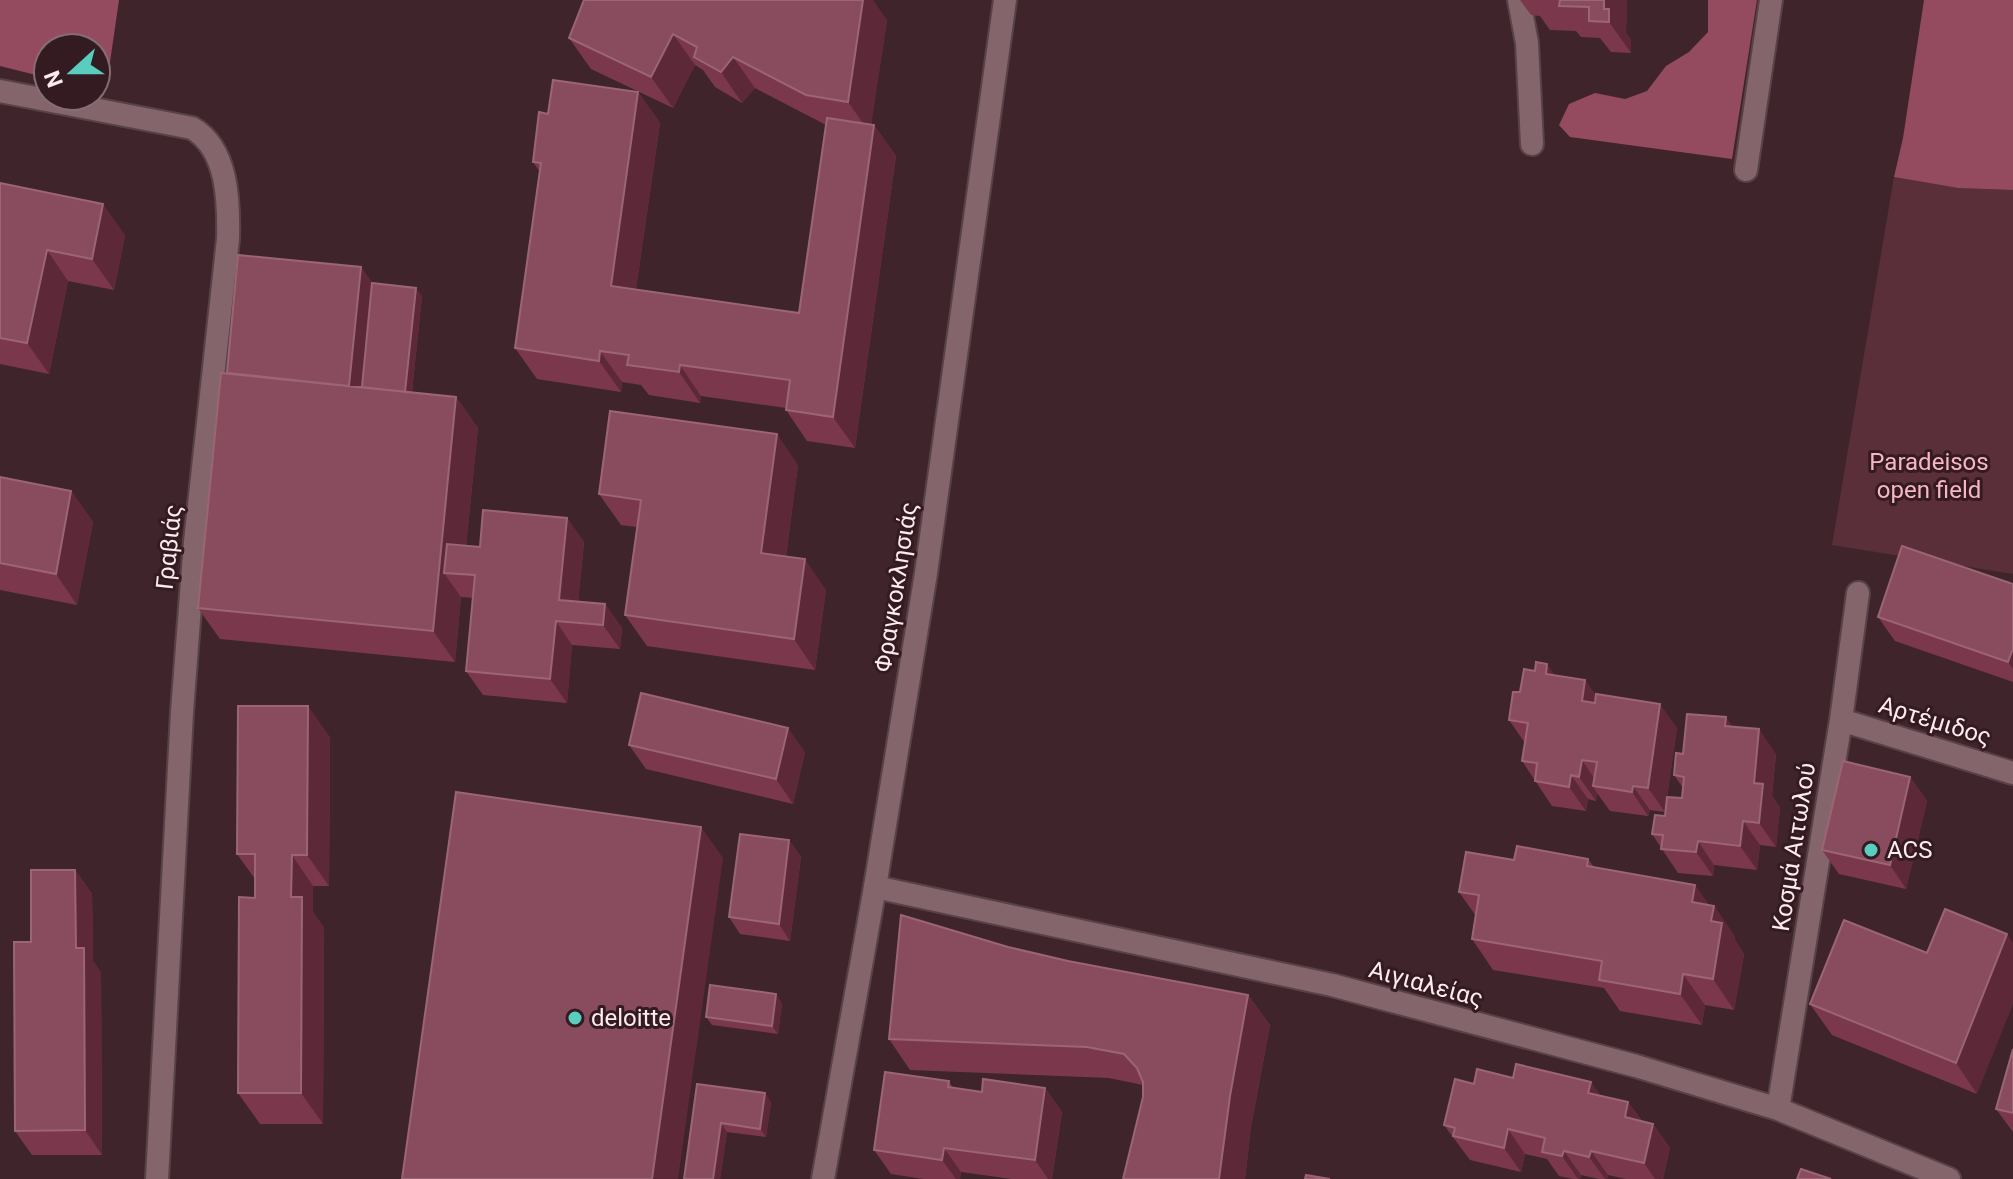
<svg xmlns="http://www.w3.org/2000/svg" width="2013" height="1179" font-family="Roboto,sans-serif">
  <style>
    .green { fill: #5a2f3a }
    .forest { fill: #944b60 }
    .lines { fill: none; stroke-linecap: round; stroke-linejoin: round }
    .minor-casing { stroke: #584249; stroke-width: 26 }
    .tertiary-casing { stroke: #584249; stroke-width: 26 }
    .minor { stroke: #84656c; stroke-width: 22 }
    .tertiary { stroke: #84656c; stroke-width: 22 }
    .wall { fill: #7b384d }
    .shaded-wall { fill: #5d2938 }
    .building { fill: #894c5f; stroke: #9b6575; stroke-width: 2 }
    .poi-dot { fill: #59cebe; stroke: #341b22; stroke-width: 3 }
    .labels { text-anchor: middle; dominant-baseline: central; stroke-width: 6; stroke-linejoin: round; paint-order: stroke }
    .park-label { font-size: 24px; fill: #f8b6c5; stroke: #341b22 }
    .street-label { font-size: 24px; fill: #fdebef; stroke: #341b22 }
    .poi-label { font-size: 24px; fill: #fdebef; stroke: #341b22; text-anchor: start }
  </style>
  <rect width="100%" height="100%" fill="#3f252b"/>
  <!-- green -->
  <path class="green" d="M1894 177 1958 188 2013 190V574L1832 545Z"/>
  <!-- forest -->
  <path class="forest" d="M0 0H119L109 69 96 78V48H48V78L0 66Z
    M1708 0H1757L1732 159 1570 137 1559 125 1569 104 1595 93 1625 99 1647 91 1666 66 1689 52 1708 32Z
    M1924 0H2013V190L1958 188 1894 177 1903 138Z"/>
  <g class="lines">
    <!-- minor casing -->
    <g class="minor-casing">
      <path id="minor" d="M1519 0 1527 43 1532 144
        M0 91 192 128C228 149 229 201 228 239L195 542 182 712 157 1179
        M1746 170 1771 0
        M1841 720 2013 773
        M875 887 1332 985 1636 1066 1778 1109 1949 1179
        M1778 1109 1841 720 1858 593"/>
    </g>
    <!-- tertiary casing -->
    <g class="tertiary-casing">
      <path id="tertiary" d="M823 1179 875 887 926 573 1005 0"/>
    </g>
    <!-- minor -->
    <use href="#minor" class="minor"/>
    <!-- tertiary -->
    <use href="#tertiary" class="tertiary"/>
  </g>
  <!-- wall -->
  <path class="wall" d="M1520 0H1627L1626 33 1631 40V53L1611 52 1600 38 1581 37 1576 31 1550 30 1540 16 1531 15Z
    M887 20 871 124 874 125 896 156 855 448 807 441 786 410V408L701 396 700 403 649 395 641 385 622 382 621 392 537 379 515 348 540 172 533 162 548 114 638 92 660 123 636 289 799 313 826 125 755 88 742 103 715 87 703 70 695 65 673 108 591 69 569 38Z
    M0 183 125 235 114 290 68 281 49 374 0 364Z
    M361 267 372 283 422 296 412 392 456 397 478 428 466 546 480 547 567 518 584 542 578 602 605 604 622 628 620 649 572 645 567 703 483 695 466 671 473 598 461 597 455 662 220 639 198 608 227 373Z
    M798 465 786 556 826 590 815 670 647 646 625 615 637 527 621 525 599 494Z
    M0 477 71 491 93 522 77 605 0 590Z
    M2013 584V682L1895 641 1878 617Z
    M1555 676 1585 680 1596 696 1677 728 1667 797 1682 798 1683 788 1674 775 1683 754 1733 727 1776 754 1772 796 1780 808 1776 847 1760 845 1757 870 1714 865 1713 876 1678 873 1652 834 1665 816V812L1650 810 1648 816 1610 811 1597 793 1596 801 1588 799 1586 811 1552 806 1522 761 1525 743 1509 720 1520 692Z
    M330 737 329 886H313V912L324 928 323 1124H260L238 1093 255 898V879L237 854Z
    M629 745 805 752 793 804 646 769Z
    M1910 777 1927 801 1906 889 1839 874 1822 850Z
    M789 840 801 857 790 941 740 934 729 917Z
    M1588 859 1594 867 1714 906 1735 937V940L1744 954 1734 1010 1705 1005 1702 1025 1620 1011 1604 988 1493 970 1472 939 1476 916 1459 892 1514 860Z
    M75 870 92 894 93 961 101 973 102 1155H32L15 1131 31 942Z
    M1008 947 1068 961 1248 995 1270 1025 1251 1127 1245 1179H1123L1143 1097V1085L1109 1078 910 1070 889 1039Z
    M1927 953 1977 1094 1832 1035 1810 1004Z
    M782 1003 778 1034 712 1025 706 1017Z
    M2013 1049V1132L1996 1109Z
    M1513 1078 1628 1102 1642 1121 1653 1124 1670 1148 1663 1179H1626L1608 1175 1607 1179H1599L1581 1175 1580 1179H1573L1559 1176 1547 1159 1525 1154 1521 1172 1470 1160 1444 1125 1474 1084Z
    M949 1081 953 1088 982 1092 1045 1088 1062 1112 1052 1179H1012L961 1172 960 1179H924L891 1174 874 1150Z
    M697 1084 771 1102 766 1137 727 1132 720 1179H684Z"/>
  <!-- shaded-wall -->
  <path class="shaded-wall" d="M863 0H873L887 20 870 133 848 102Z
    M1604 0H1627L1626 33 1631 40V53L1609 22 1604 9Z
    M673 34 695 65 673 108 651 77Z
    M733 57 755 88 742 103 721 72Z
    M638 92 660 123 632 317 611 286Z
    M874 125 896 156 855 448 833 417Z
    M103 204 125 235 114 290 92 259Z
    M47 250 68 281 49 374 27 343Z
    M361 267 378 292 367 409 349 392Z
    M416 288 422 296 409 421 403 412Z
    M600 351 622 382 621 392 599 361Z
    M680 365 701 396 700 403 679 372Z
    M456 397 478 428 463 574 444 573 461 597 455 662 433 631Z
    M777 434 798 465 782 584 761 553Z
    M71 491 93 522 77 605 56 574Z
    M567 518 584 542 576 624 559 600Z
    M805 559 826 590 815 670 794 639Z
    M605 604 622 628 620 649 603 625Z
    M556 621 572 645 567 703 550 679Z
    M2012 651 2013 653V669L2008 662Z
    M1547 664 1564 688 1546 674Z
    M1585 680 1602 704 1582 701Z
    M1660 704 1677 728 1665 812 1648 788Z
    M308 706 330 737 329 886 307 855Z
    M1726 717 1743 742 1725 726Z
    M788 728 805 752 793 804 776 779Z
    M1759 729 1776 754 1772 796 1780 808 1776 847 1759 823 1754 783Z
    M1582 760 1598 784 1593 786 1597 793 1596 801 1579 777Z
    M1571 775 1588 799 1586 811 1569 787Z
    M1910 777 1927 801 1906 889 1890 865Z
    M1633 786 1650 810 1648 816 1632 792Z
    M1743 821 1760 845 1757 870 1740 846Z
    M701 827 723 858 678 1179H652Z
    M789 840 801 857 790 941 779 924Z
    M1698 841 1714 865 1713 876 1696 852Z
    M292 855 313 886V912L324 928 323 1124 301 1093 291 897Z
    M75 870 92 894 93 961 101 973 102 1155 85 1130 76 948Z
    M1695 885 1713 910 1714 906 1735 937V940L1744 954 1734 1010 1713 979 1692 902Z
    M2007 934 2013 943V1004L1977 1094 1956 1063Z
    M1683 974 1705 1005 1702 1025 1680 994Z
    M776 994 782 1003 778 1034 772 1026Z
    M1248 995 1270 1025 1251 1127 1245 1179H1219L1230 1096Z
    M1591 1082 1608 1106 1588 1093Z
    M1045 1088 1062 1112 1052 1179H1048L1035 1160Z
    M765 1093 771 1102 766 1137 760 1129Z
    M1628 1102 1645 1126 1625 1117Z
    M721 1123 727 1132 720 1179H713Z
    M1653 1124 1670 1148 1663 1179H1655L1644 1163Z
    M1508 1129 1525 1154 1521 1172 1504 1148Z
    M944 1148 961 1172 960 1179H956L942 1160Z
    M1564 1151 1581 1175 1580 1179H1578L1562 1156Z
    M1591 1151 1608 1175 1607 1179H1605L1589 1157Z"/>
  <!-- building -->
  <path class="building" d="M584 0H863L848 102 806 95 733 57 721 72 694 57 697 47 673 34 651 77 569 38Z
    M1560 0H1604V9H1609V22L1589 21V7L1559 6Z
    M553 80 638 92 611 286 799 313 827 118 874 125 833 417 786 410 790 380 680 365 679 372 627 365 629 355 600 351 599 361 515 348 541 163 533 162 539 112 548 114Z
    M0 183 103 204 92 259 47 250 27 343 0 338Z
    M238 255 361 267 349 386 227 373Z
    M372 283 416 288 405 392 362 387Z
    M221 373 456 397 433 631 198 608Z
    M610 411 777 434 761 553 805 559 794 639 625 615 641 500 599 494Z
    M0 477 71 491 56 574 0 563Z
    M483 510 567 518 559 600 605 604 603 625 556 621 550 679 466 671 475 575 444 573 447 544 480 547Z
    M1902 546 2013 584V651H2012L2008 662 1878 617Z
    M1536 662 1547 664 1546 674 1585 680 1582 701 1595 703 1596 694 1660 704 1648 788 1633 786 1632 792 1593 786 1597 762 1582 760 1579 777 1571 775 1569 787 1535 781 1537 763 1522 761 1528 723 1509 720 1513 692H1520L1524 669 1535 671Z
    M641 693 788 728 776 779 629 745Z
    M238 706H308L307 855H292L291 897H302L301 1093H238L239 897 255 898V854H237Z
    M1687 714 1726 717 1725 726 1759 729 1754 783 1763 784 1759 823 1743 821 1740 846 1698 841 1696 852 1661 849 1663 835 1652 834 1655 815 1665 816 1667 797 1682 798 1684 777 1674 775 1676 753 1683 754Z
    M1843 761 1910 777 1890 865 1822 850Z
    M456 792 701 827 652 1179H402Z
    M740 834 789 840 779 924 729 917Z
    M1517 846 1588 859 1587 866 1695 885 1692 902 1714 906 1711 921 1722 923 1713 979 1683 974 1680 994 1599 980 1602 961 1472 939 1479 895 1459 892 1466 852 1514 860Z
    M31 870H75L76 948H84L85 1130 15 1131 14 942H31Z
    M1945 909 2007 934 1956 1063 1810 1004 1844 920 1927 953Z
    M901 915 1008 947 1068 961 1248 995 1230 1096 1219 1179H1123L1143 1097V1082L1137 1068 1124 1054 1087 1047 889 1039Z
    M710 985 776 994 772 1026 706 1017Z
    M2013 1049V1113L1996 1109Z
    M1516 1064 1591 1082 1588 1093 1628 1102 1625 1117 1653 1124 1644 1163 1591 1151 1589 1157 1564 1151 1562 1156 1542 1152 1545 1138 1508 1129 1504 1148 1453 1136 1455 1128 1444 1125 1455 1079 1474 1084 1477 1069 1513 1078Z
    M885 1072 949 1081 948 1087 982 1092 983 1079 1045 1088 1035 1160 944 1148 942 1160 874 1150Z
    M697 1084 765 1093 760 1129 721 1123 713 1179H684Z
    M1801 1169 1831 1179H1797Z
    M1306 1175 1330 1179H1305Z"/>
  <!-- markers -->
  <g class="poi-dot">
    <circle cx="1871" cy="850" r="8"/>
    <circle cx="575" cy="1018" r="8"/>
  </g>
  <g class="labels">
    <!-- park labels -->
    <g class="park-label">
      <text x="1929" y="462">Paradeisos<tspan x="1929" dy="28">open field</tspan></text>
    </g>
    <!-- street labels -->
    <g class="street-label">
      <text transform="translate(169 547) rotate(-84)">Γραβιάς</text>
      <text transform="translate(896 587) rotate(-81)">Φραγκοκλησιάς</text>
      <text transform="translate(1935 721) rotate(17)">Αρτέμιδος</text>
      <text transform="translate(1794 847) rotate(-81)">Κοσμά Αιτωλού</text>
      <text transform="translate(1426 984) rotate(15)">Αιγιαλείας</text>
    </g>
    <!-- poi labels -->
    <g class="poi-label">
      <text x="1887" y="850">ACS</text>
      <text x="591" y="1018">deloitte</text>
    </g>
  </g>
  <!-- north arrow -->
  <g transform="translate(72 72) rotate(249)"><circle r="38" fill="#341b22" stroke="#846e74" stroke-width="2"/>
  <path d="M0-6L14 30L0 20L-14 30Z" fill="#59cebe"/>
  <text y="-12" font-size="22" font-weight="bold" text-anchor="middle" fill="#fdebef">N</text>
  </g>
</svg>
